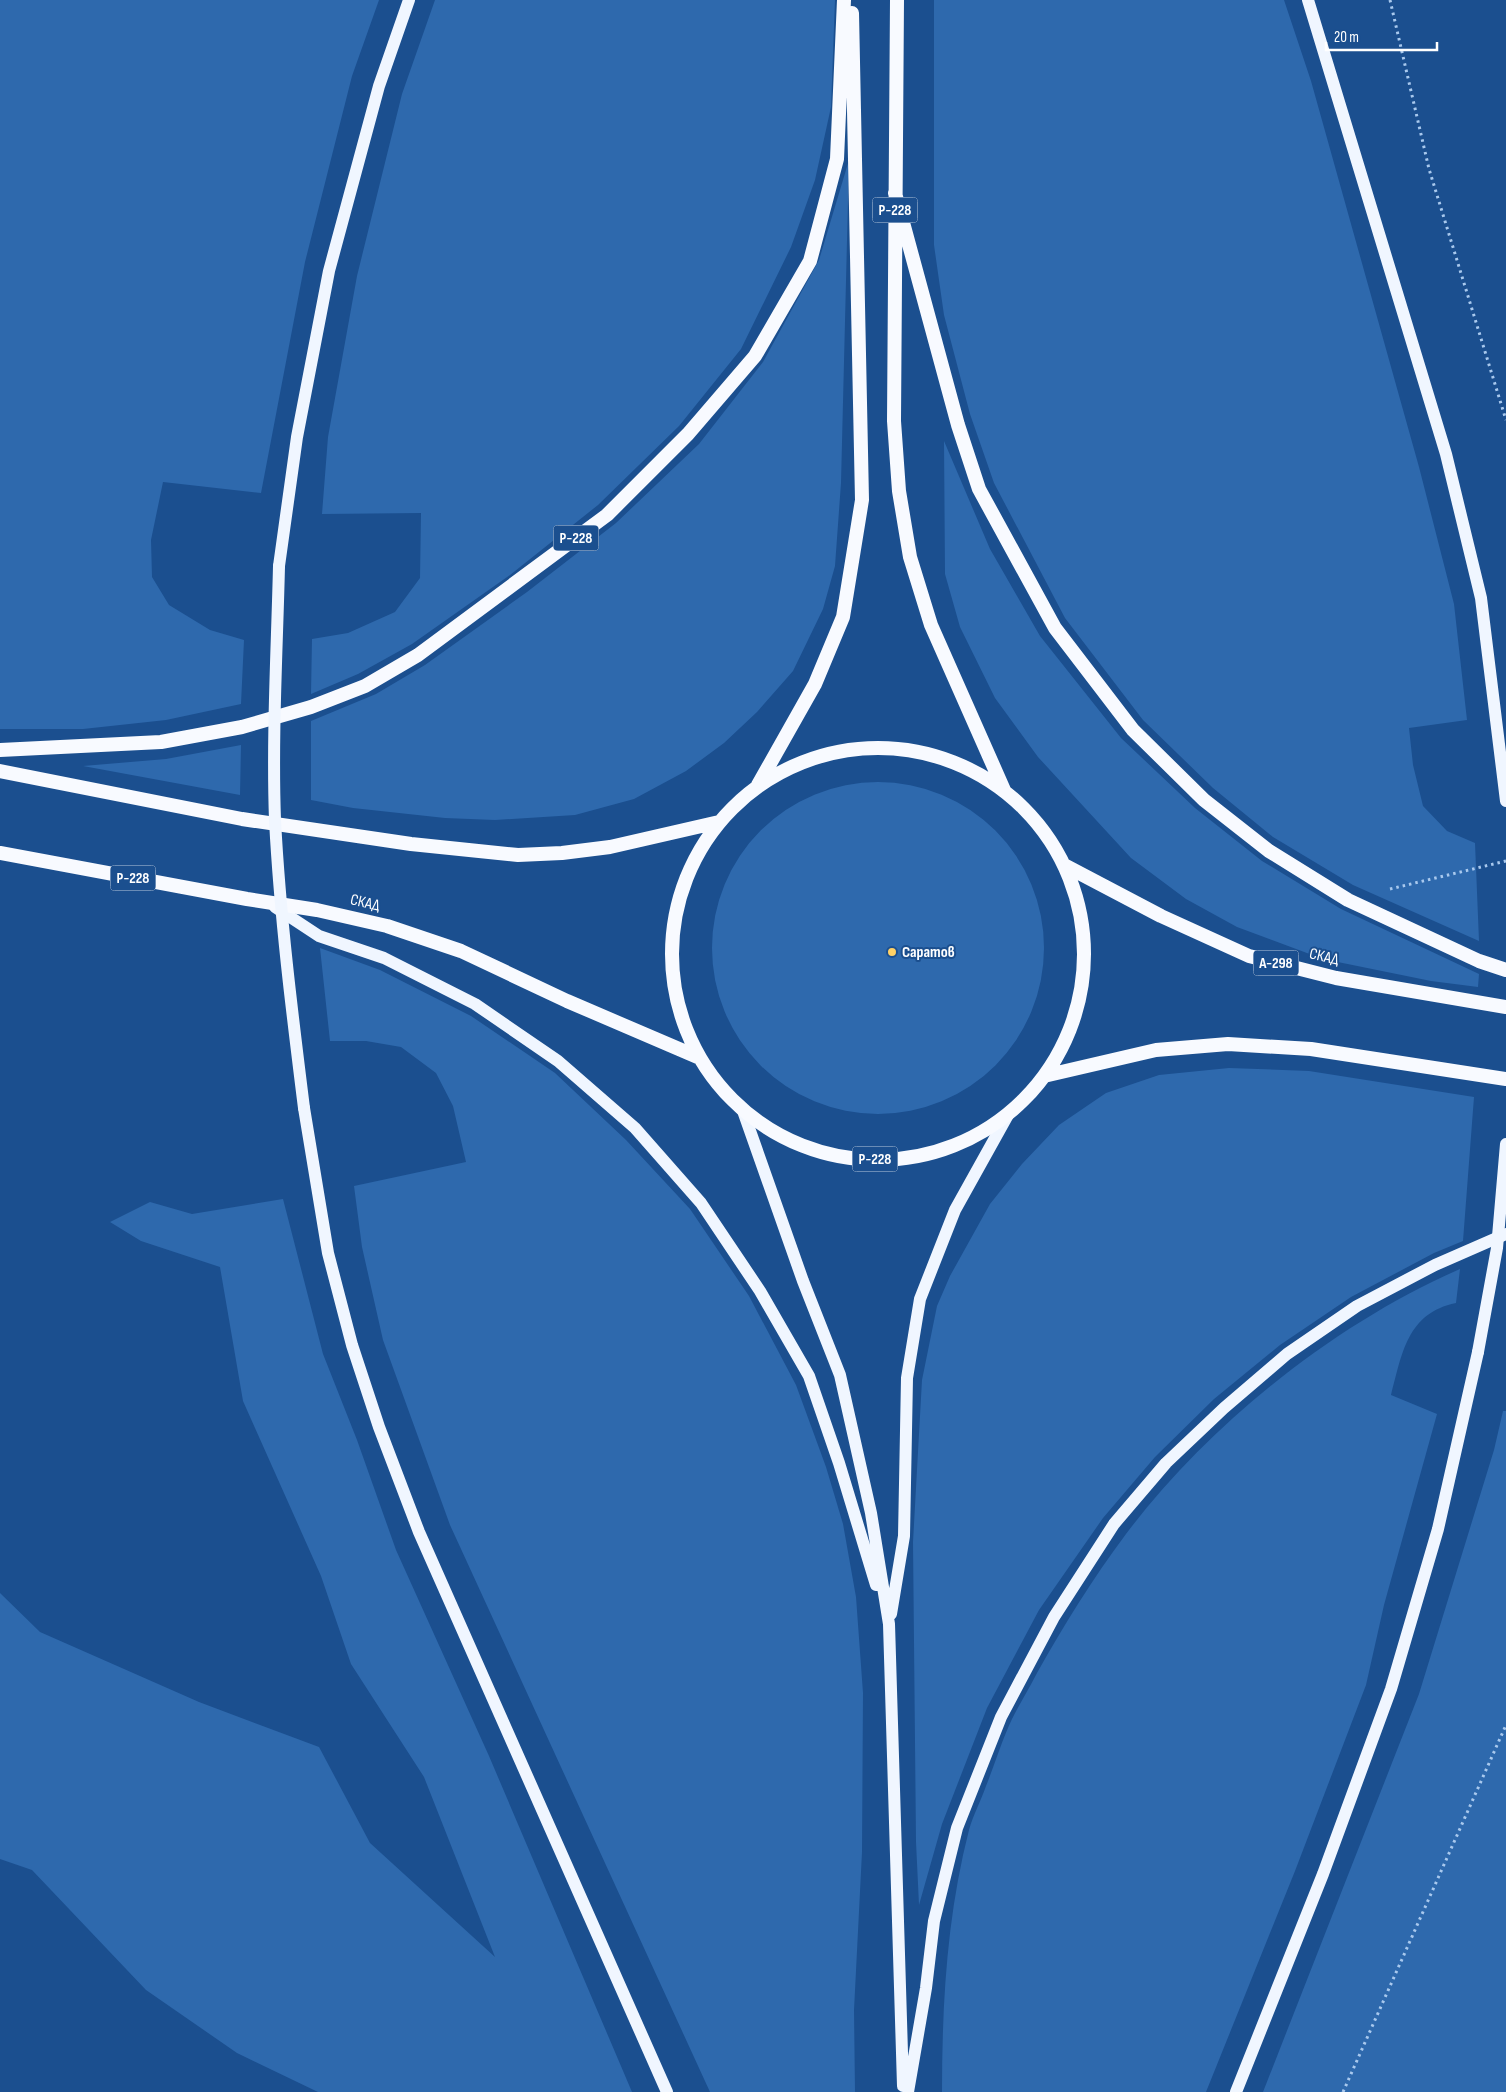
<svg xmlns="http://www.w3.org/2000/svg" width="1506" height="2092" font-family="'Sofia Sans Condensed',sans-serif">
  <rect width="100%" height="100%" fill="#1b4f8f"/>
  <path fill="#2e69ad" d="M0,0H379L352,76L305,262L261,493L163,482L151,540L152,577L169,605L210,630L244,640L241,704L166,720L83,729H0Z
    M435,0H835L831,107L815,180L791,247L741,349L679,426L598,505L510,575L412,644L358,674L311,694L312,639L348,633L395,612L420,578L421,513L322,514L328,437L357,276L402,94Z
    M934,0H1284L1311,81L1419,467L1454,604L1467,720L1409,728L1413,765L1423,806L1447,831L1475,843L1479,941L1353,885L1273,837L1213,788L1143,720L1065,618L994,483L970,414L944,315L934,245Z
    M849,160L841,483L835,566L823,609L793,671L757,712L724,743L686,771L634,799L575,815L495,820L445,818L353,808L311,800V721L376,694L425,665L527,592L616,523L699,444L763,362L819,260Z
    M944,441L990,549L1040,636L1121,738L1195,808L1262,861L1341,909L1479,974L1478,987L1431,981L1323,959L1237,927L1186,899L1131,858L1038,757L995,698L960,627L945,574Z
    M241,745L240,795L83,766L166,759Z
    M712 948a166 166 0 1 1 332 0a166 166 0 1 1-332 0Z
    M320,948L380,970L471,1016L555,1073L626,1140L690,1209L749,1296L796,1385L826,1467L843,1524L856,1597L863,1693L862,1852L854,2010L855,2092H710L450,1525L383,1340L362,1247L354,1186L466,1162L453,1106L436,1073L401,1047L366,1041H330Z
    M1229,1068L1309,1071L1474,1097L1463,1241L1434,1253L1351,1297L1280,1345L1214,1399L1155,1457L1103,1518L1039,1610L987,1708L942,1824L919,1905L916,1842L913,1542L922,1380L937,1306L950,1276L990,1204L1022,1164L1059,1125L1106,1093L1159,1075Z
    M283,1199L323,1354L357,1440L396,1550L489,1756L632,2092H318L237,2053L146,1990L32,1870L0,1859V1593L40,1632L199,1702L319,1747L370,1843L495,1957L424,1777L351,1664L321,1576L243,1401L220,1267L141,1241L110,1222L150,1202L192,1214Z
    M1460,1269L1456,1303C1407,1313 1402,1354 1391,1395L1437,1414L1384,1605L1366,1685L1295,1871L1206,2092H942C942,2004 947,1915 969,1830C973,1815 981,1801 986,1786C995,1764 1002,1740 1012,1719C1020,1703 1029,1689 1037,1673C1064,1625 1093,1578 1126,1534C1208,1425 1334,1324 1460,1269Z
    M1503,1411H1506V2092H1263L1419,1694L1494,1450Z"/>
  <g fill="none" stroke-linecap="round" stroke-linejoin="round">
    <path stroke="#a9c9ee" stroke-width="3" stroke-dasharray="2.5 4" stroke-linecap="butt" d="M1390,0L1429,169L1506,420
      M1390,889L1506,861
      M1343,2092L1506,1725"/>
    <path stroke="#f0f6ff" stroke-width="12" d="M1308,0L1446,454L1481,598L1506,801
      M279,566L297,437L329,271L379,86L409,0
      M275,907L319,936L384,958L475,1004L558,1061L635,1128L701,1203L760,1291L809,1376L839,1463L876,1585
      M304,1108L328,1253L352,1345L379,1427L419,1532L667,2092
      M742,1108L803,1281L840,1375L871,1513L889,1624L903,2086
      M891,1614L904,1536L907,1378L920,1299L955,1210L1009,1113
      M908,2092L926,1988L934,1921L957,1828L1001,1717L1054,1617L1114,1524L1166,1463L1224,1408L1287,1354L1357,1306L1435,1265L1506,1234
      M1236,2092L1323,1874L1391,1689L1438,1529L1478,1352"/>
    <path stroke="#f8faff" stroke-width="14" d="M897,0L894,421L899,491L910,557L931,625L1004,790
      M895,193L958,425L979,489L1055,628L1133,730L1204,800L1269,851L1348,900L1479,961L1506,970
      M672 954a206 206 0 1 1 412 0a206 206 0 1 1-412 0Z
      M0,750L161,742L242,727L311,707L365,686L418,655L607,515L688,434L755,356L810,261L837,159L844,0
      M0,771L242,819L411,844L518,855L562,853L610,847L719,822
      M758,785L815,684L843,617L862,500L852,13
      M0,853L247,899L317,910L387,926L461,951L567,1001L700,1058
      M1064,865L1161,916L1249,956L1336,978L1506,1007
      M1044,1076L1156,1050L1228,1044L1311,1049L1506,1079"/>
    <path stroke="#f0f6ff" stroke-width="12" d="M279,566C277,650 272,736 275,820C280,916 292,1012 304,1108
      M1478,1352L1497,1248L1506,1144"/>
  </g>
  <circle fill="#ffd166" stroke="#1b4f8f" stroke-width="2" cx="892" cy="952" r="5"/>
  <g text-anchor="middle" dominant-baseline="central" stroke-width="4" stroke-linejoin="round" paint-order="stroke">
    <g fill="#1b4f8f" stroke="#bbcadd" stroke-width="1">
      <rect x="872.5" y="197.5" width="45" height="25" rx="4"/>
      <rect x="553.5" y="525.5" width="45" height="25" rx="4"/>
      <rect x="110.5" y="865.5" width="45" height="25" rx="4"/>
      <rect x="1253.5" y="950.5" width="45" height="25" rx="4"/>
      <rect x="852.5" y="1146.5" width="45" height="25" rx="4"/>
    </g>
    <g font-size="15" font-weight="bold" fill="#fff">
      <text x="895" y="210">Р-228</text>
      <text x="576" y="538">Р-228</text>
      <text x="133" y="878">Р-228</text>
      <text x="1276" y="963">А-298</text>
      <text x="875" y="1159">Р-228</text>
    </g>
    <g font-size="16" fill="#fff" stroke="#1b4f8f">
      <text transform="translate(365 903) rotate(13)">СКАД</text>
      <text transform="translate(1324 957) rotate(13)">СКАД</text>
    </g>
    <g font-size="16" font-weight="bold" fill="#fff" stroke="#1b4f8f" text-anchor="start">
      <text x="902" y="952">Саратов</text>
    </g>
  </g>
  <path d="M1326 42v8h111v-8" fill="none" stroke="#ffffff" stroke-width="2.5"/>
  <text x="1334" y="42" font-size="15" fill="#ffffff" stroke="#1b4f8f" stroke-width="4" paint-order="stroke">20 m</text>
</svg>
